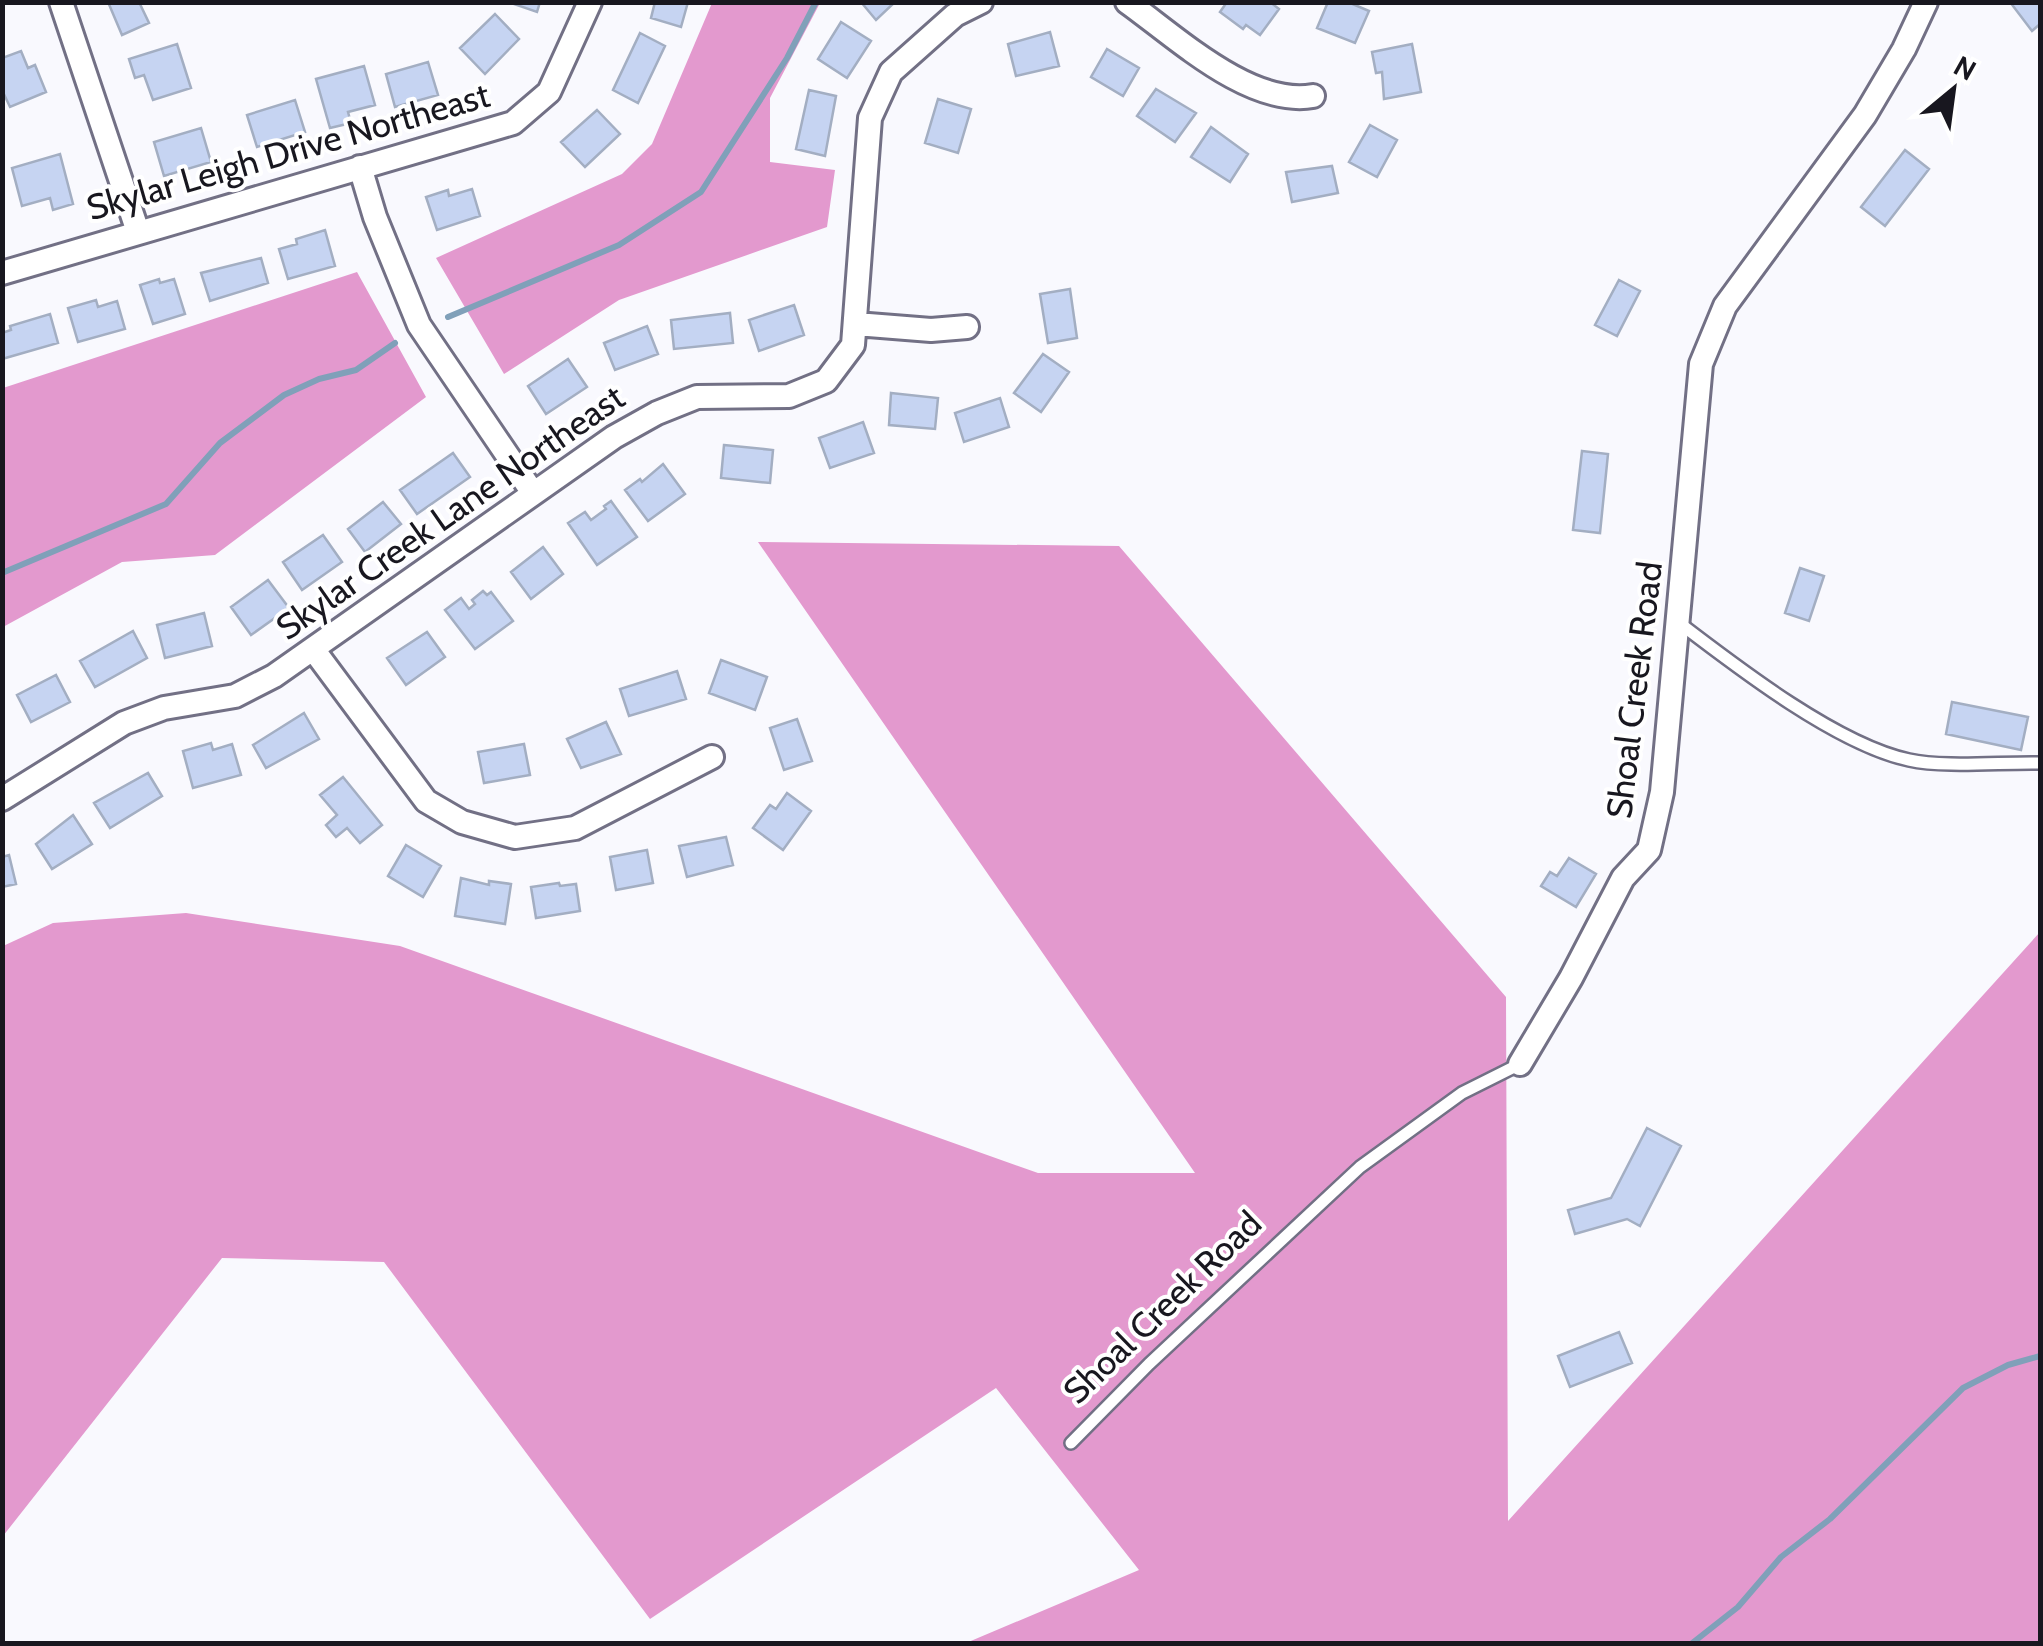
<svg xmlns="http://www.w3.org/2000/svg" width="2043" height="1646" font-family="Cabin,sans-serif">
  <rect width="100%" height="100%" fill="#f9f9fe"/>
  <path fill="#e399ce" d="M712,3H820L770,98V162L835,170L827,227L619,300L504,374L436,258L622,174L652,144Z
    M357,272L426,397L215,555L122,562L3,627V388Z
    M758,542L1119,546L1506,997L1508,1521L2040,932V1643H966L1139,1570L996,1388L650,1619L384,1262L222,1258L3,1536V946L53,923L186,913L400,946L1038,1173H1195Z"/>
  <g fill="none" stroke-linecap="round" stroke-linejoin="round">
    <path stroke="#80a0b9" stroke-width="6" d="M448,317L619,245L701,192L787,58L816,2
      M2,573L166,504L220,443L284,395L319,379L356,370L395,343
      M1691,1644L1738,1607L1781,1557L1830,1519L1963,1388L2008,1365L2040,1356"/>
  </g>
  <path fill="#c6d4f2" stroke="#a3aec2" stroke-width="2.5" d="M108,2H139L149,23L122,35Z
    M508,2H540L537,12Z
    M655,2H688L681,27L651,18Z
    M861,2H895L876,20Z
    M1227,2H1270L1279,9L1260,35L1246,25L1243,29L1220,12Z
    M1328,2H1348L1369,11L1355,43L1317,28Z
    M2010,2H2040V24L2032,31Z
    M495,14L519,39L485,74L460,48Z
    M841,22L871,41L847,78L818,59Z
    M1050,32L1059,66L1016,76L1008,44Z
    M640,33L665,46L638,103L613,90Z
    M177,44L191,88L153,100L144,75L135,78L129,59Z
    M1412,44L1421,92L1384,99L1382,72L1376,73L1372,52Z
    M1107,49L1139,68L1123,96L1091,77Z
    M21,51L28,68L35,65L46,92L10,107L2,90V58Z
    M428,62L438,95L395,107L386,74Z
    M364,66L375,105L348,112L351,123L330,128L316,79Z
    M1156,89L1196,113L1175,142L1137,116Z
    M809,90L836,96L825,156L796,149Z
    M938,99L971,109L958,153L925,143Z
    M295,100L305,132L257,147L247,115Z
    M597,110L620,134L585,167L561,142Z
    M1370,125L1397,140L1377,177L1349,162Z
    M1211,127L1248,154L1230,182L1191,157Z
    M201,128L211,162L164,176L154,142Z
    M1905,150L1929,169L1885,226L1861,207Z
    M60,154L73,204L53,210L50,198L22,206L12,168Z
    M1332,166L1338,193L1292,202L1286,172Z
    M472,189L480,216L437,230L426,197L448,190L449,196Z
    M325,230L335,266L288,279L279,249L297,244L296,239Z
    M261,258L268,283L210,301L201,273Z
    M159,279L160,283L174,279L185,314L153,324L140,285Z
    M1619,280L1640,291L1617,336L1595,325Z
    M1070,289L1077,338L1048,343L1040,294Z
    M96,300L98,307L117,301L125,329L78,342L68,308Z
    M794,305L804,335L759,351L749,320Z
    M730,313L733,343L674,349L671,320Z
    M50,314L58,343L2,359V333L11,330L10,326Z
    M647,326L658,354L615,370L604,343Z
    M1043,354L1069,372L1041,412L1014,393Z
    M568,359L587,387L546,414L528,386Z
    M891,393L938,398L935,429L889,425Z
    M1000,398L1009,427L964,442L955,413Z
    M863,422L874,453L830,468L819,438Z
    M724,445L773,450L770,483L721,478Z
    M1582,451L1608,454L1600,533L1573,530Z
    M453,453L470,477L417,514L400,490Z
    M663,464L685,494L648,521L625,490L640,479L642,482Z
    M611,501L637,537L597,565L568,523L585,512L591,520L606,509L604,506Z
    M383,502L401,524L365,552L348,529Z
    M323,535L342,562L302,590L283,562Z
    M543,547L563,574L531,599L511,572Z
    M1800,568L1824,576L1809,621L1785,613Z
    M268,580L289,608L251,635L231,607Z
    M483,591L487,595L491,592L513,621L475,649L445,610L461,598L469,609L475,604L472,600Z
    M204,613L212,646L165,658L157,625Z
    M133,631L147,658L95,687L80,661Z
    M427,632L445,657L406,685L387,658Z
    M721,660L767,677L755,710L709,693Z
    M677,671L686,699L629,716L620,689Z
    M56,675L70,702L31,722L17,695Z
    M1952,702L2028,717L2021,750L1946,734Z
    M304,713L319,739L266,768L253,745Z
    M797,719L812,761L784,770L770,728Z
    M606,722L621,754L581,768L567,739Z
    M211,743L213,750L232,744L241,775L193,788L183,751Z
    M524,744L530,775L484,783L478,752Z
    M148,773L162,796L110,828L94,803Z
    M343,777L382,825L360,843L347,828L336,837L326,825L337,815L320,795Z
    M787,793L811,811L783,850L753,828L770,805L776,809Z
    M73,815L92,844L52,869L36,844Z
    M726,837L733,865L687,877L679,846Z
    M406,845L441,866L423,897L388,876Z
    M647,850L653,883L616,890L610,857Z
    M9,855L16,884L2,887V857Z
    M1569,858L1596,874L1576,907L1541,886L1550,872L1557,876Z
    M461,878L489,885V881L511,884L505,924L455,916Z
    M559,883L560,886L576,884L580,911L536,918L531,887Z
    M1647,1128L1681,1146L1640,1226L1627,1219L1575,1234L1568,1210L1611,1198Z
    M1619,1332L1632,1363L1570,1387L1558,1356Z"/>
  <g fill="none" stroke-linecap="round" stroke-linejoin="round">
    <g stroke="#727085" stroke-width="16">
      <path id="lane" d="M1678,622C1738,668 1838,745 1909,760C1945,768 2002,762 2040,763
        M1071,1443L1149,1364L1360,1167L1462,1093L1520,1064"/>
    </g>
    <g stroke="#727085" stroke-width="28">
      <path id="street" d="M61,2L138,232
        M1127,2C1176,37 1250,107 1313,96
        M360,167L375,217L419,325L533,493
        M2,273L513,123L549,92L590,2
        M856,324L931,330L967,327
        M313,649L426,801L462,822L515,837L575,828L712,757
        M2,799L124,723L164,708L235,696L274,676L614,437L657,413L697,397L789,396L826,381L853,345L870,118L891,72L955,15L981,2
        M1520,1064L1571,978L1623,878L1649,850L1662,792L1701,364L1725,306L1865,115L1904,49L1926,2"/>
    </g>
    <use href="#lane" stroke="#fff" stroke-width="11"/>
    <use href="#street" stroke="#fff" stroke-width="22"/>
  </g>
  <g text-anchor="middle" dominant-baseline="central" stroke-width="8" stroke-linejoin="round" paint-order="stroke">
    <g font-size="35" fill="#18171f" stroke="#fff">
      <text transform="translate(288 151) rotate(-16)">Skylar Leigh Drive Northeast</text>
      <text transform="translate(450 512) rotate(-35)">Skylar Creek Lane Northeast</text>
      <text transform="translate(1634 690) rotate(-83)">Shoal Creek Road</text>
      <text transform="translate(1162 1307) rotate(-44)">Shoal Creek Road</text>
    </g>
  </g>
  <rect width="2043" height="1646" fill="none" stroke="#18171f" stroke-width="10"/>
  <g transform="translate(1953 90) rotate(29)" stroke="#ffffff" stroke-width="8" paint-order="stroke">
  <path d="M0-8L18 38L0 25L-18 38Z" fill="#18171f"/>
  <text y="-15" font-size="28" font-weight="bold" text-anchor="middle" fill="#18171f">N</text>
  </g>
</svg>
